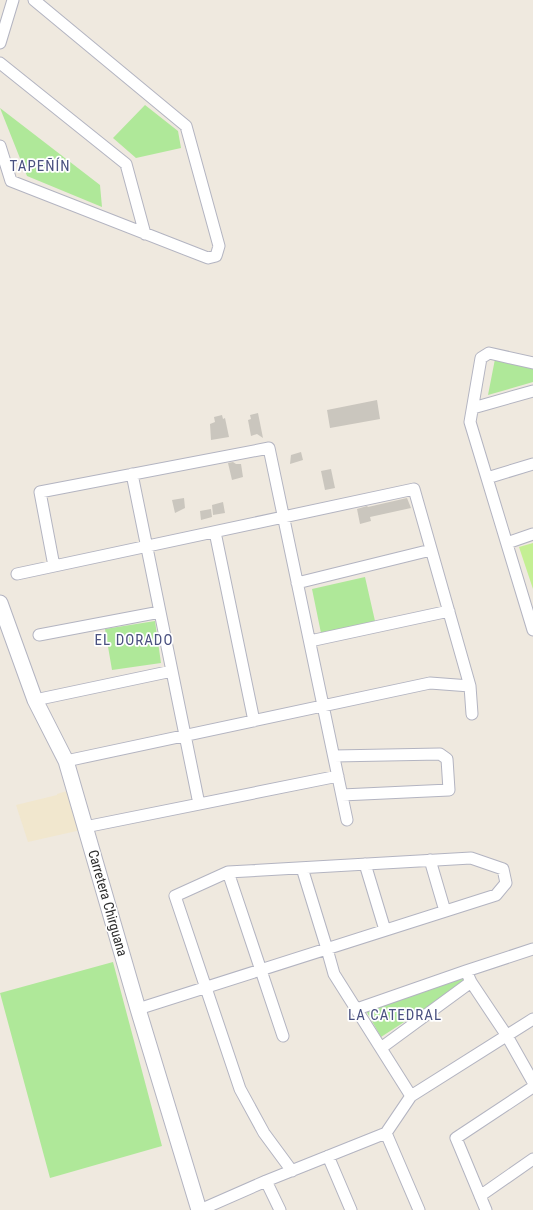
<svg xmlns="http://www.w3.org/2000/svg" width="533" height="1210" font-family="'Roboto Condensed',sans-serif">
  <rect width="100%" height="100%" fill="#efe9df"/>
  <path fill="#f1e7ce" d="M70,790L81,830L28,842L16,805L57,795V794Z"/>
  <path fill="#afe899" d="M145,105L178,131L181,148L136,158L113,138Z
    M0,108L100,185L102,207L27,176Z
    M495,359L533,367V382L488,395Z
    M365,577L375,621L321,633L312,589Z
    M155,621L161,663L112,670L105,629Z
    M113,962L162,1146L50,1178L0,993Z
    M462,975L466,982L381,1037L365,1009Z"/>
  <path fill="#c4ef94" d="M533,543V589L519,547Z"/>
  <path fill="#cac6be" d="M377,400L380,419L330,428L327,410Z
    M258,413L263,438L257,434L251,436L248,420L251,419L250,415Z
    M222,415L223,419L225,418L229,437L211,440L210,424L215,422L214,417Z
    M301,452L303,460L290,464L291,455Z
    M233,462L236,464H241L243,477L232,480L228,463Z
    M331,469L335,488L325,490L321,471Z
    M184,498L185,508L175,513L172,500Z
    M407,498L411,508L370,517L371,521L360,524L357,509L367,506L368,507Z
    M223,502L225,513L213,515L212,505Z
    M211,509L212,517L201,520L200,511Z"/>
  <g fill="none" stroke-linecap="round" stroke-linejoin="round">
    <g stroke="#b3b4c1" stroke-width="13">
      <path id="street" d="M0,43L13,0
        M0,63L126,164L145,234
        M0,146L11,181L208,258L216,256L219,246L186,126L34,0
        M533,363L489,353L481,358L470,422L533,630
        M473,408L533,391
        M132,474L199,804
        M487,478L533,464
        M215,532L254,721
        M507,543L533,534
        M54,566L40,492L269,448L347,820
        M17,574L414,489L470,686L472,714
        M297,583L431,550
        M39,635L160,612
        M310,641L449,611
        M35,700L172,671
        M334,756L440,754L447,759L449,790L342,795
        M66,761L430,683L470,686
        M85,827L338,776
        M430,860L445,911
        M365,864L385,930
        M302,868L327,949L334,974L411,1096
        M228,872L283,1036
        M466,971L471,982L507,1036L533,1082
        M138,1009C257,971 376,933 496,895L506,883L503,869L471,858L228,872L175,896L240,1089L264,1133L292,1171
        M357,1009L466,971L533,949
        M381,1048L471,982
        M386,1133L419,1210
        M328,1156L351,1210
        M266,1181L280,1210
        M480,1196L533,1159
        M200,1210L266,1181L386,1133L411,1096L533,1019
        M486,1210L456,1138L533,1087"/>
    </g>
    <g stroke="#b3b4c1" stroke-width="17">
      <path id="secondary" d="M0,603L35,700L66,761L138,1009L199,1210"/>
    </g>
    <use href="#street" stroke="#fff" stroke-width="11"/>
    <use href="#secondary" stroke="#fff" stroke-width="15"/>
  </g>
  <g text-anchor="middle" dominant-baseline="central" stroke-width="3.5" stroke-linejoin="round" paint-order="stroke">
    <g font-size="14" fill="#2d2d2d" stroke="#fff">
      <text transform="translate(108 903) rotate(74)">Carretera Chirguana</text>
    </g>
    <g font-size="15" letter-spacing="1" fill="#4a5180" stroke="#fff">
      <text x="40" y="166">TAPEÑÍN</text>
      <text x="134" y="640">EL DORADO</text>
      <text x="395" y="1015">LA CATEDRAL</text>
    </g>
  </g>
</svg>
